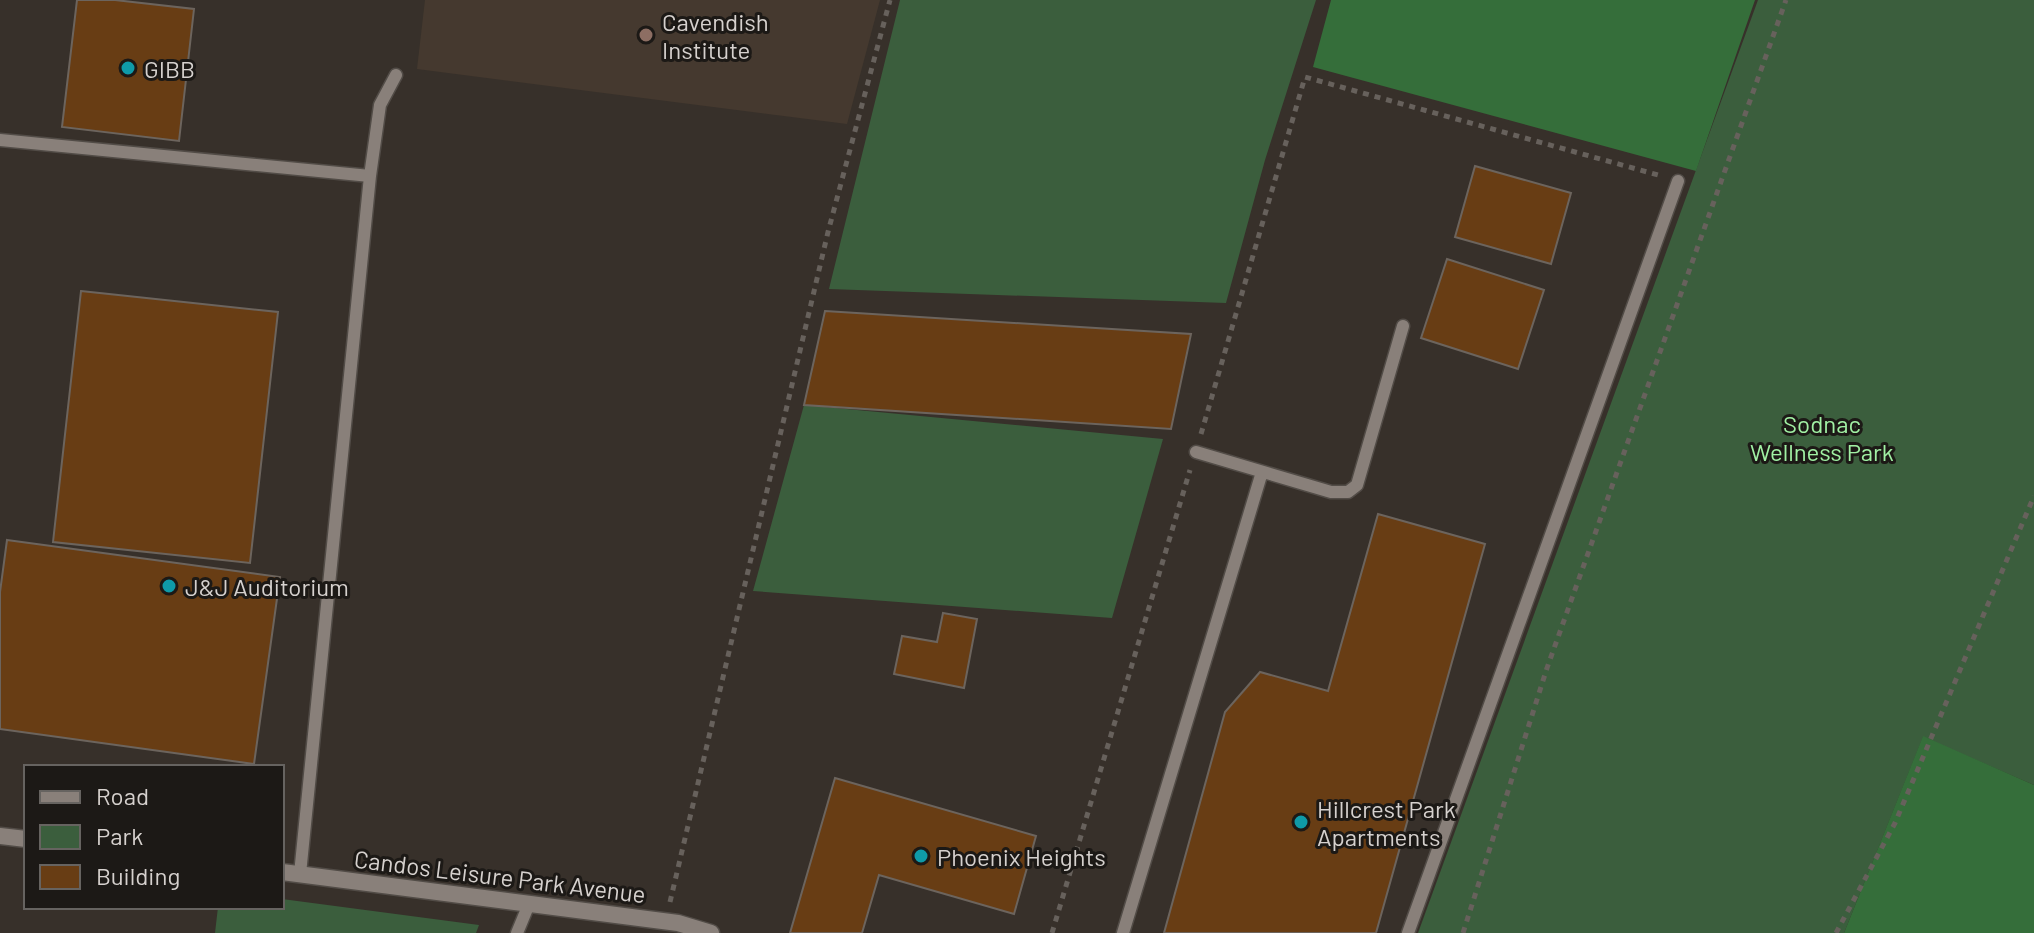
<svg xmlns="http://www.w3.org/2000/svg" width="2034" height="933" font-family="Barlow,sans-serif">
  <rect width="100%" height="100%" fill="#37302a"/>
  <path fill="#45392f" d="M425,0H880L847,124L417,69Z"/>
  <path fill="#3b5e3d" d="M900,0H1316L1265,160L1226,303L829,289Z
    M1758,0H2034V785L1923,737L1844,933H1418Z
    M804,405L1163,439L1112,618L753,591Z
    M282,899L479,925L476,933H215L218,907H282Z"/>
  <path fill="#356e3a" d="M1331,0H1755L1696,171L1313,67Z
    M1923,736L2034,785V933H1844Z"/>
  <path fill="#683d14" stroke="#6c645d" stroke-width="2" d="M77,0H115L194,9L179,141L62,127Z
    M1475,166L1571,193L1551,264L1455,237Z
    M1447,259L1544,290L1518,369L1421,338Z
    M81,291L278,312L250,563L53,542Z
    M825,311L1191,334L1171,429L804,405Z
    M1378,514L1485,544L1376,933H1164L1225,712L1260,672L1328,691Z
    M7,540L280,577L254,764L0,729V592Z
    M943,613L977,619L964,688L894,674L902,636L937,642Z
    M835,778L1036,836L1014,914L879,875L862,933H790Z"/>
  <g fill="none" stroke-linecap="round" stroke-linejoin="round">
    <g stroke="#524c47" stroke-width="15">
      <path id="lane" d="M0,140L370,176
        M1196,452L1331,492H1348L1357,485L1403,326
        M300,874L370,176L380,105L396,75
        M517,933L529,904
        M1123,933L1262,472
        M1408,933L1678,181"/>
    </g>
    <g stroke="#524c47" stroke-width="19">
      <path id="street" d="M0,836L26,839
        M282,872L678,923L711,933"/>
    </g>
    <path stroke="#67615c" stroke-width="5" stroke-dasharray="6 6" stroke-linecap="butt" d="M1201,434L1305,77L1658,175
      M670,902L828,232L890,0
      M1052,933L1190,470
      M1463,933L1547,668L1786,0
      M1836,933L1895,823L2034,496"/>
    <use href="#lane" stroke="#89807a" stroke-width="12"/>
    <use href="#street" stroke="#89807a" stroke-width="16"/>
  </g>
  <circle fill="#8d6e63" stroke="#1c1916" stroke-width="3" cx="646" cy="35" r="8"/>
  <g fill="#0f9aa8" stroke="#1c1916" stroke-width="3">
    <circle cx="128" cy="68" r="8"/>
    <circle cx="169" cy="586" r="8"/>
    <circle cx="1301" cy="822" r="8"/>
    <circle cx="921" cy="856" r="8"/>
  </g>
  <g text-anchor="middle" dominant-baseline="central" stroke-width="6" stroke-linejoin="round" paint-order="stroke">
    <g font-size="24" fill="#d6d1ce" stroke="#1c1916" text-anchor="start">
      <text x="662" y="21">Cavendish<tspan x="662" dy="28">Institute</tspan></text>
      <text x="144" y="68">GIBB</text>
      <text x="185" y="586">J&amp;J Auditorium</text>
      <text x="1317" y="808">Hillcrest Park<tspan x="1317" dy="28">Apartments</tspan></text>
      <text x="937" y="856">Phoenix Heights</text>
    </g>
    <g font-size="24" fill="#a1f1a4" stroke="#1c1916">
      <text x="1822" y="423">Sodnac<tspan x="1822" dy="28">Wellness Park</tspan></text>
    </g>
    <g font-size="24" fill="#d6d1ce" stroke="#1c1916">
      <text transform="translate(500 876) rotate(7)">Candos Leisure Park Avenue</text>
    </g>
  </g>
  <rect x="24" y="765" width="260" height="144" fill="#1c1916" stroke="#666360" stroke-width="2"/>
  <rect x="40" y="791" width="40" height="12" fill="#89807a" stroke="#666360" stroke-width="2"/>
  <text x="96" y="805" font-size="24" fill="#d6d1ce">Road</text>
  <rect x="40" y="825" width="40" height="24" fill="#3b5e3d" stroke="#666360" stroke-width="2"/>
  <text x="96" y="845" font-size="24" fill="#d6d1ce">Park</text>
  <rect x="40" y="865" width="40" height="24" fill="#683d14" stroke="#666360" stroke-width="2"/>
  <text x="96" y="885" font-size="24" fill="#d6d1ce">Building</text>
</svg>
